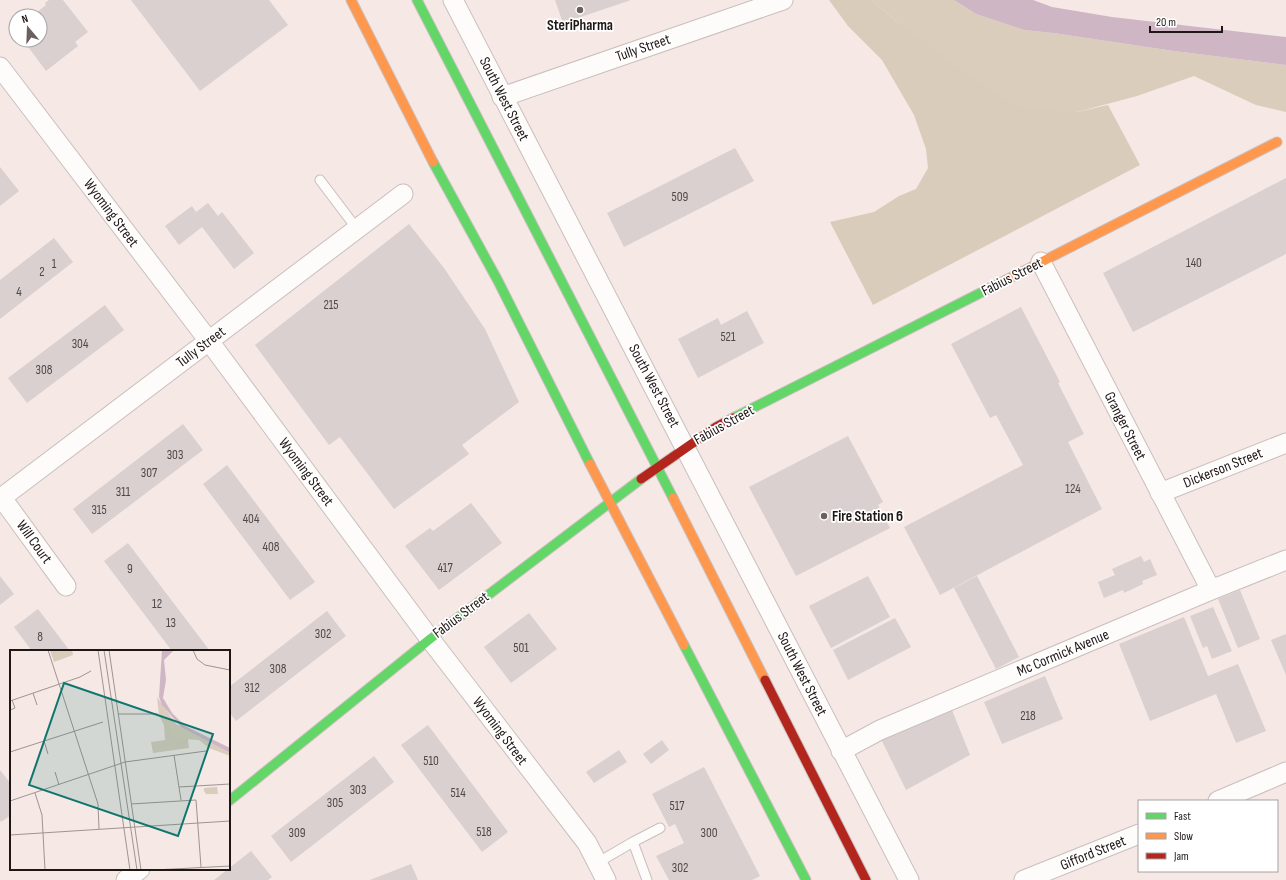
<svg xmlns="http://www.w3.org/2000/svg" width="1286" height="880" font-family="'Sofia Sans Condensed',sans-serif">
  <rect width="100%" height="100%" fill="#f5e8e5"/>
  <path fill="#daccbb" d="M829,0H871L899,23L1077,112L1108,105L1140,165L873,305L830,222L874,212L899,196L916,189L928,168L926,149L914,115L882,60L848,26Z"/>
  <path fill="#dbcdbb" d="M871,0H954L976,14L1024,30L1053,33L1174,51L1286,65V112L1256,105L1194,76L1137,96L1077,112L1042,109L1015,105L964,72L899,23Z"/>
  <path fill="#ceb6c5" d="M954,0H1033L1052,7L1112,17L1286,37V65L1174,51L1053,33L1024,30L976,14Z"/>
  <path fill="#dad0cf" d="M49,0H63L88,32L75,42L78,46L46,71L23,40H40V16H32L46,5L45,3Z
    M131,0H269L288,25L200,91Z
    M555,0H631L563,23Z
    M735,148L754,181L624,247L607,213Z
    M0,167L19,191L0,206Z
    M1286,178V254L1133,332L1103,273Z
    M208,203L218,216L222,212L254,253L234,269L202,227L179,245L165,226L192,206L196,212Z
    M409,224L444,268L485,329L519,402L462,445L469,454L394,509L340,437L329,445L255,345Z
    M54,238L73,262L0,319V280Z
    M105,305L124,330L27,403L8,378Z
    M1021,307L1060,382L1058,383L1084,434L1068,442L1102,509L940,595L904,527L1023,465L996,415L990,418L951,344Z
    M747,311L764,343L698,378L678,339L718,318L721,325Z
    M183,424L203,450L92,534L73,509Z
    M848,436L883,502L878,505L890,528L796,576L749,487Z
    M227,465L315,582L290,600L203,484Z
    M471,503L502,543L439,590L405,546L430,528L433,531Z
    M128,543L210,651H172L104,561Z
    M1141,556L1144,562L1150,559L1157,575L1142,581L1143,584L1124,593L1123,590L1104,598L1098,582L1115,575L1112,569Z
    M0,576L14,594L0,605Z
    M868,576L890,617L831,648L809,606Z
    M977,576L1019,657L996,669L954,588Z
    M1240,590L1260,639L1238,648L1218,599Z
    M1213,607L1232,651L1212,659L1207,646L1203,648L1190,616Z
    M38,609L70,651H32L14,627Z
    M327,611L346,636L236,721L229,712V687Z
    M529,613L557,649L511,683L484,647Z
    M1184,617L1208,676L1238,664L1266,731L1236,743L1216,694L1150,721L1119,644Z
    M895,618L911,647L848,680L833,650Z
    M1286,634V675L1271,640Z
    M1045,676L1063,719L1002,744L984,702Z
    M952,710L970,755L906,790L881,739Z
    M428,725L508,832L482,852L401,745Z
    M662,740L669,750L651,764L643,754Z
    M619,750L627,762L594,783L586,772Z
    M374,756L394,782L291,862L271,836Z
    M704,767L760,876L752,880H669L656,856L684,843L675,824L669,827L652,794Z
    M0,770L11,784V815L1,822L0,820Z
    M251,851L272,877L268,880H214Z
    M411,864L418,880H370Z"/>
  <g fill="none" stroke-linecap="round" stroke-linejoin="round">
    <g stroke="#c9bfbd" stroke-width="11">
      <path id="lane" d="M320,180L357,229
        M633,842L660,828
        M597,863L633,842L647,880"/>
    </g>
    <g stroke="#c9bfbd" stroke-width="21">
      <path id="street" d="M453,0L909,880
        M0,67L209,341L430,639L587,843L606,880
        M502,97L783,0
        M1041,262L1211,590
        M1160,493L1286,443
        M2,498L66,586
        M0,499L403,194
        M841,751L880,730L1211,590L1286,560
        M1218,801L1286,772
        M126,880L140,869
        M1024,880L1139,834"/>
    </g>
    <g stroke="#c9bfbd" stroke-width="11">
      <path id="fast" d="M417,0L673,498
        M433,162L498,281L590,464
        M733,418L1006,280
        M684,645L806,880
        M229,801L430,639L641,479"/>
    </g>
    <g stroke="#c9bfbd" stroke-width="11">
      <path id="slow" d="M351,0L433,162
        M1006,280L1277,142
        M590,464L684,645
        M673,498L765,680"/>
    </g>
    <g stroke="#c9bfbd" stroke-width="11">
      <path id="jam" d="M641,479L716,427L733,418
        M765,680L866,880"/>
    </g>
    <use href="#lane" stroke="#fefcfb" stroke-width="9"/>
    <use href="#street" stroke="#fefcfb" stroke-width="19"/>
    <use href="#fast" stroke="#63d668" stroke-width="9"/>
    <use href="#slow" stroke="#ff974d" stroke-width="9"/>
    <use href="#jam" stroke="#b3261e" stroke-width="9"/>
  </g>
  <g fill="#6a605e" stroke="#fff" stroke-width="1.5">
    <circle cx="580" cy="10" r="4"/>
    <circle cx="824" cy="516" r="4"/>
  </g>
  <g text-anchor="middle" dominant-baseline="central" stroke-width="3.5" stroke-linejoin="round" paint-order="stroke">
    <g font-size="13" fill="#504746">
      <text x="680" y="197">509</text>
      <text x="1194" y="263">140</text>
      <text x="54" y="264">1</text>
      <text x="42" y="272">2</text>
      <text x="19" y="292">4</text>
      <text x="331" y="305">215</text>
      <text x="728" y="337">521</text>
      <text x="80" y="344">304</text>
      <text x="44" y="370">308</text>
      <text x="175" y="455">303</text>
      <text x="149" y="473">307</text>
      <text x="1073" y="489">124</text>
      <text x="123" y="492">311</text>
      <text x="99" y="510">315</text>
      <text x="251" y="519">404</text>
      <text x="271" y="547">408</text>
      <text x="445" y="568">417</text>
      <text x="130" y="569">9</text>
      <text x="157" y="604">12</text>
      <text x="171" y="623">13</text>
      <text x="323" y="634">302</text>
      <text x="40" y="637">8</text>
      <text x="521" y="648">501</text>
      <text x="278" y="669">308</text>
      <text x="252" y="688">312</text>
      <text x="1028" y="716">218</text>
      <text x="431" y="761">510</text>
      <text x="358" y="790">303</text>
      <text x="458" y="793">514</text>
      <text x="335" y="803">305</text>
      <text x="677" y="806">517</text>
      <text x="484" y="832">518</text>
      <text x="297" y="833">309</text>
      <text x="709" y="833">300</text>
      <text x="680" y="868">302</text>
    </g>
    <g font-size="15" font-weight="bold" fill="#1f1715" stroke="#fff">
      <text x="580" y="25">SteriPharma</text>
      <text x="832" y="516" text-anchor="start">Fire Station 6</text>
    </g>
    <g font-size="15" fill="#1f1715" stroke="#fff">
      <text transform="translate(643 48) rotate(-19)">Tully Street</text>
      <text transform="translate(504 99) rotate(63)">South West Street</text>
      <text transform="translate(111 213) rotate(53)">Wyoming Street</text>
      <text transform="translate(1012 277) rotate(-27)">Fabius Street</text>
      <text transform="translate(201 347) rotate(-37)">Tully Street</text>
      <text transform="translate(654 386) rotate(62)">South West Street</text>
      <text transform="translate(724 425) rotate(-29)">Fabius Street</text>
      <text transform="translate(1125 426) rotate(63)">Granger Street</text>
      <text transform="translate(1223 468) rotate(-22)">Dickerson Street</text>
      <text transform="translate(306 472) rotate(53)">Wyoming Street</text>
      <text transform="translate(34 542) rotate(54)">Will Court</text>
      <text transform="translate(461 615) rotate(-37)">Fabius Street</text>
      <text transform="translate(1063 653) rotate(-23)">Mc Cormick Avenue</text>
      <text transform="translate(802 674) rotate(63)">South West Street</text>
      <text transform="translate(500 731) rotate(53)">Wyoming Street</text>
      <text transform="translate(1093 853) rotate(-22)">Gifford Street</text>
    </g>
  </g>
  <g transform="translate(10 650)">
    <rect width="220" height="220" fill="#f5e8e5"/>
    <path d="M40,0H62L63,5L44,12ZM153,64L167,86L178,89L179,98L143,103L141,92L155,90L154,75L149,65ZM207,137L208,144H196L194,141V138Z" fill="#daccbb"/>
    <path d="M147,47L166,74L220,103V106L199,98L189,90L174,89L167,86L153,65H149Z" fill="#dbcdbb"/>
    <path d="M152,0H164L154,10L156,30L153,48L162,63L175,76L220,98V103L171,77L152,55L149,47Z" fill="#ceb6c5"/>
    <path fill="none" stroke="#9f9492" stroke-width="1" d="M38,0L88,154L89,179M88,0L120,220M94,0L127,220M99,0L131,220M183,0L187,9L195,15L220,20M23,43L27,55M0,51L70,27L81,21M0,60L5,58L2,50M108,64H148M34,91L38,104M0,102L93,72M164,105L171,150M45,122L49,135M169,137L220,134M25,143L32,165L35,220M0,151L115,112L196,101M121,154L186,150L191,217M0,185L220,171M144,220L220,216"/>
    <path fill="#0f766e" fill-opacity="0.15" stroke="#0f766e" stroke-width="2" d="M54,33L203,84L168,186L19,135Z"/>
    <rect width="220" height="220" fill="none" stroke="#1f1715" stroke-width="2"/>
  </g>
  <rect x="1138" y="800" width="140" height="72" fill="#ffffff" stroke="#a5a2a1"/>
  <rect x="1146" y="813" width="20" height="6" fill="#63d668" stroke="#a5a2a1"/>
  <text x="1174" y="820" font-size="12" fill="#1f1715">Fast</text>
  <rect x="1146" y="833" width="20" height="6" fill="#ff974d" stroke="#a5a2a1"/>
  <text x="1174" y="840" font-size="12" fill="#1f1715">Slow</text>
  <rect x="1146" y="853" width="20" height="6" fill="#b3261e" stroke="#a5a2a1"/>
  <text x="1174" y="860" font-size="12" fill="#1f1715">Jam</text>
  <g transform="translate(28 28) rotate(341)"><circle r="19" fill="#ffffff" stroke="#a5a2a1"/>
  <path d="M0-3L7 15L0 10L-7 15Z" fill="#6a605e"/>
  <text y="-6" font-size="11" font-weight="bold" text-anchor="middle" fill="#1f1715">N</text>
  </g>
  <path d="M1150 26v6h72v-6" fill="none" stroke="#1f1715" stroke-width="2"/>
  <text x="1156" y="26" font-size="12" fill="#1f1715" stroke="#ffffff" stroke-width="3" paint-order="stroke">20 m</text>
</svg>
